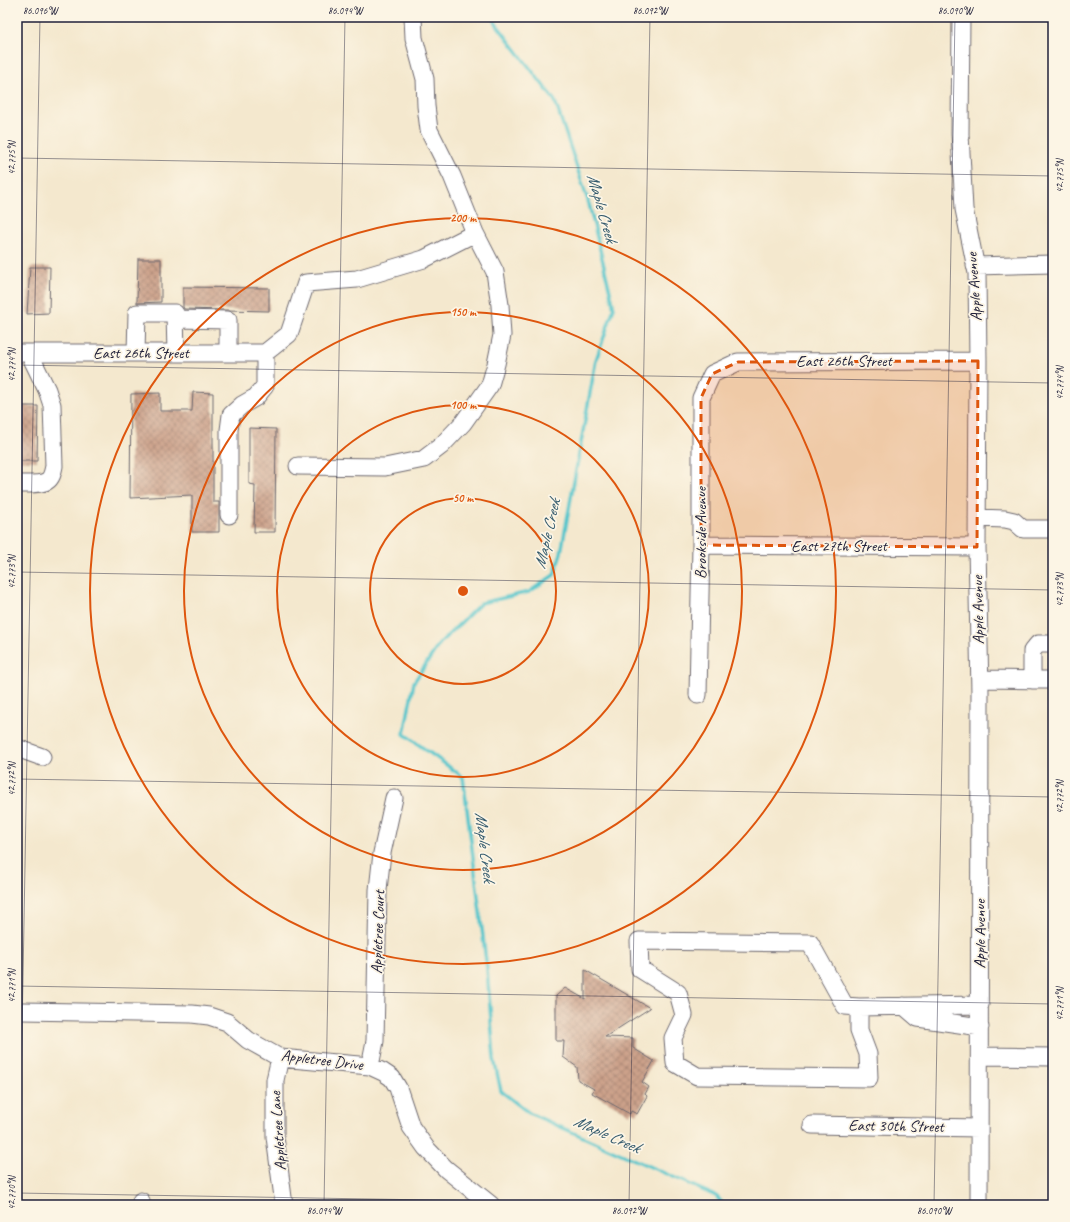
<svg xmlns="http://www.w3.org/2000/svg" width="1070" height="1222" font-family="Caveat,sans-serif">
  <defs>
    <pattern id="building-cross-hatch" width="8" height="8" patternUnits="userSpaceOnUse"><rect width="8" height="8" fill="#cca18a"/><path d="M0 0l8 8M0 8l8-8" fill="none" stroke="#a58372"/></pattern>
  </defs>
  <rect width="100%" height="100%" fill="#fcf5e5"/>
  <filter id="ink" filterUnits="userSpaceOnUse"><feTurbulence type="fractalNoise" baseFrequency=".025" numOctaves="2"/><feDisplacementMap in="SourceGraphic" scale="8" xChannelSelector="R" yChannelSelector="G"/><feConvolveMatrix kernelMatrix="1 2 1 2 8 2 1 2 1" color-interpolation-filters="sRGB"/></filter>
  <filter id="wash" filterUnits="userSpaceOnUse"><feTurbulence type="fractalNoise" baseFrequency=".012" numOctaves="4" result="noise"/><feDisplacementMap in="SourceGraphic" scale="16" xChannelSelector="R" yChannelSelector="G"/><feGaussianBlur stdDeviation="0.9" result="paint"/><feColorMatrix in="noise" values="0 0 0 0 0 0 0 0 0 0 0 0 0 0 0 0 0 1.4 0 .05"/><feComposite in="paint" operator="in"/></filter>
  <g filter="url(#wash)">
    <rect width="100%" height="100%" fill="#f4e8ce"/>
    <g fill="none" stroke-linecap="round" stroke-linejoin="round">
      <path stroke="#58c6cc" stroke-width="3.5" d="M491,17L555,101L589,204L614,308L596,360L561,553L554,575L529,592L481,603L440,643L414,682L404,734L463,777L487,969L494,1059L501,1091L529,1113L716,1196L724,1205"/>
    </g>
    <g id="blocks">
      <path fill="url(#building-cross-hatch)" d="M138,259H161V302L137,303Z
        M30,267H50L49,313L27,314Z
        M183,287L269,288V311L184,309L183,307Z
        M193,392L213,393V502H219V532H192V495L130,498L131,394L160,393V411H192Z
        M17,406H38L37,461H17Z
        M249,428L276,429L275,532H254L255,485L249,484Z
        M585,970L650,1008L605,1037L633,1038V1048L654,1061L642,1082L649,1087L645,1094L647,1096L637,1114L631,1111L630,1114L592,1093L594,1089L578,1080L577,1067L563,1057L564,1041H556V996L565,988L585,999Z"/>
    </g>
  </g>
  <g filter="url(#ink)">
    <use href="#blocks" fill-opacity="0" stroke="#6c676e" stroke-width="1"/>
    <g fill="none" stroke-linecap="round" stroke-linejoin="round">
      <g stroke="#6c676e" stroke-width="19">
        <path id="minor" d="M961,17L960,134L964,209L977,273L978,361L977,547L980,692L979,1205
          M975,266L1053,264
          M176,319L228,320V353
          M17,353H265
          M136,353L137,313H175L176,353
          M265,353L289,334L306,283L357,279L424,259L475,233
          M298,466L385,467L424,459L441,446L463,423L490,385L496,364L502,335L500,305L495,272L475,233L452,176L429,130L426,106L425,79L414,38L413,17
          M17,484C24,484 41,485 47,481C52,478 53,471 54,466L52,405L47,390L29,353
          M229,515V430L231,415L242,405L256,397L265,386V353
          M977,518L1005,519L1014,521L1023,529H1053
          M701,545L977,547
          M980,679L1053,680
          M1032,680V651L1038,644H1053
          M698,695L701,545V398L712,374L738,362L978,361
          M17,748L42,757
          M904,1006L918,1018L980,1027
          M859,1007V1030L868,1054L869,1078L697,1076L675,1063L673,1038L684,1015L678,993L640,969L639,941L810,943L845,1006L859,1007L980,1005
          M23,1011L192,1014L209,1016L227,1022L248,1040L280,1058L370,1066L383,1072L392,1078L398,1088L411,1127L426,1148L446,1169L491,1205
          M980,1056L1053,1057
          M280,1058L275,1080V1137L284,1205
          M370,1066L375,1041L378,890L382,853L394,798
          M812,1125L979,1128
          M141,1205V1201"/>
      </g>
      <use href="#minor" stroke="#fff" stroke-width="17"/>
    </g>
  </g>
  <path fill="#de560e" fill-opacity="0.2" stroke="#de560e" stroke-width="3" stroke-dasharray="8 5" stroke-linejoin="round" d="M978,361L977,547L701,545V398L712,374L738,362Z"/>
  <path fill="none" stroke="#22223b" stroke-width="1" stroke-opacity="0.45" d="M17,158L1053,176M17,365L1053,383M17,572L1053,590M17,779L1053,797M17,986L1053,1004M17,1193L725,1205M19,1205L40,17M324,1205L345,17M629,1205L650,17M934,1205L955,17"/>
  <g fill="none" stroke="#de560e" stroke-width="2">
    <circle cx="463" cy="591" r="93"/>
    <circle cx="463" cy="591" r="186"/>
    <circle cx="463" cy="591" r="279"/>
    <circle cx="463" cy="591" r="373"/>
  </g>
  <g text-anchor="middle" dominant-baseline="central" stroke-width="3.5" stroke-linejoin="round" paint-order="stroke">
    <g font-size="16" fill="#22223b" stroke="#fcf5e5">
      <text transform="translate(974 287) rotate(-94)">Apple Avenue</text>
      <text x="141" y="353">East 26th Street</text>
      <text x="844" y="361">East 26th Street</text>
      <text transform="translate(701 533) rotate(-90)">Brookside Avenue</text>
      <text x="839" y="546">East 27th Street</text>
      <text transform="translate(978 610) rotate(-91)">Apple Avenue</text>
      <text transform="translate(378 932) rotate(-88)">Appletree Court</text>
      <text transform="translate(980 934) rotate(-90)">Apple Avenue</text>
      <text transform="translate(322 1060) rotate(7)">Appletree Drive</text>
      <text transform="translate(896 1126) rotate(1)">East 30th Street</text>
      <text transform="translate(278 1131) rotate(-94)">Appletree Lane</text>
    </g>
    <g font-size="17" font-style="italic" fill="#355b6e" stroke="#fcf5e5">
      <text transform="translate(602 208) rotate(74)">Maple Creek</text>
      <text transform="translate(547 534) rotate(-77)">Maple Creek</text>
      <text transform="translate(485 847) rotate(83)">Maple Creek</text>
      <text transform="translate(607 1134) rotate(24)">Maple Creek</text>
    </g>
  </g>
  <circle cx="463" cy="591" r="6" fill="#de560e" stroke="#fcf5e5" stroke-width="2"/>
  <g font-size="12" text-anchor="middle" font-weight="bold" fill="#de560e" stroke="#fcf5e5" stroke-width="3.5" stroke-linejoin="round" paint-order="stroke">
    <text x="463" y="222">200 m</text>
    <text x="463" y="316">150 m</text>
    <text x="463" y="409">100 m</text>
    <text x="463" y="502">50 m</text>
  </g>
  <rect width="1070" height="1222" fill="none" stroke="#fcf5e5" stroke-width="44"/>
  <rect x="22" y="22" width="1026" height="1178" fill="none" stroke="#22223b" stroke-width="1.5"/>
  <g font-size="10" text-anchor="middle" fill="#22223b">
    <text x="40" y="14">86.096°W</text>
    <text x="345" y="14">86.094°W</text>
    <text x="650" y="14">86.092°W</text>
    <text x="955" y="14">86.090°W</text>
    <text transform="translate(11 158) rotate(-90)" y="4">42.775°N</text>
    <text transform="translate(1059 176) rotate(-90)" y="4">42.775°N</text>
    <text transform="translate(11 365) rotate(-90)" y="4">42.774°N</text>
    <text transform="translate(1059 383) rotate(-90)" y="4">42.774°N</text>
    <text transform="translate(11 572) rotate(-90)" y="4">42.773°N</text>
    <text transform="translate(1059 590) rotate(-90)" y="4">42.773°N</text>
    <text transform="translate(11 779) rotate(-90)" y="4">42.772°N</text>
    <text transform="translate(1059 797) rotate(-90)" y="4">42.772°N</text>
    <text transform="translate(11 986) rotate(-90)" y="4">42.771°N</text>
    <text transform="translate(1059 1004) rotate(-90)" y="4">42.771°N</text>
    <text transform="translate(11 1193) rotate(-90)" y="4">42.770°N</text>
    <text x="324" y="1214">86.094°W</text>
    <text x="629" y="1214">86.092°W</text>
    <text x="934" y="1214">86.090°W</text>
  </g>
</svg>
